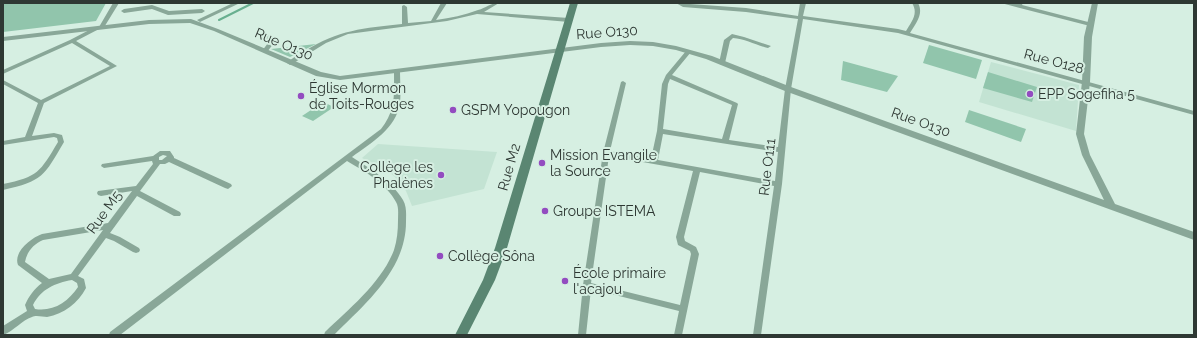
<svg xmlns="http://www.w3.org/2000/svg" width="1197" height="338" font-family="Raleway,sans-serif">
  <rect width="100%" height="100%" fill="#d6efe2"/>
  <path fill="#c3e3d3" d="M991,62L1079,85L1076,131L979,102Z
    M378,144L497,152L484,189L412,206L406,191L397,179L388,171L362,158Z"/>
  <path fill="#91c5ac" d="M3,3H106L96,21L3,32Z
    M316,44L290,57L271,49Z
    M929,45L982,60L976,79L923,63Z
    M843,61L898,76L887,92L841,80Z
    M988,72L1037,87L1032,102L983,88Z
    M323,102L334,107L313,121L302,116Z
    M969,110L1026,129L1021,142L965,122Z"/>
  <g fill="none" stroke-linecap="round" stroke-linejoin="round">
    <path stroke="#68af8f" stroke-width="2" d="M219,20L253,3"/>
    <path fill="#89a798" fill-rule="evenodd" d="M113,3H119L103,29H99L76,41L117,66L44,103L32,136L54,133L62,135L64,142C44,176 43,181 3,190V184C38,177 40,172 58,142L57,138L54,137L3,145V141L25,137L38,103L3,84V80L41,100L110,66L72,43L5,73L3,74V70L70,40L95,27H99Z
      M233,3H240L202,21L200,22L197,20Z
      M441,3H447L436,20C451,18 464,15 478,10C486,8 490,3 499,3L484,12L569,18L572,20L569,22L477,14L447,21L348,34L326,43L292,64L290,65L287,63C292,58 299,54 305,51C338,30 364,28 402,24V6L404,5L407,7L408,23L431,21Z
      M676,3L746,8L798,16L800,3H806L803,16L898,29L906,31C911,22 919,14 912,3H918C924,14 916,23 910,33L1194,111V115L898,33L803,19L791,89L782,184L761,335H753L774,186L700,172L684,237L685,241L696,247L699,254L682,335H674L679,311L591,289L586,335H578L583,285L603,153L621,82L623,81L626,83L610,151L651,159L657,131L662,84L666,75L686,51L688,50L691,52L672,75L737,103L738,104L729,140L778,147L785,89L798,19L746,12L683,7ZM670,79L732,105L722,139L663,129L668,84ZM663,134L778,152L775,181L658,160ZM609,156L693,171L676,237L678,245L690,251L691,254L680,305L591,283Z
      M1001,3L1017,4V3H1023L1022,5L1092,23L1093,24L1090,26Z
      M152,5L169,11L202,9L205,11L202,13L168,15L152,9L124,13L121,11L124,9Z
      M266,34L268,35L274,43L267,52L265,53L262,51L268,43L263,36Z
      M732,34L744,37L771,46L768,48C756,45 745,39 733,38L730,41L725,63L722,65L720,64L719,63L724,40Z
      M397,70L400,72C400,82 401,93 400,103C396,129 371,143 352,157C370,169 392,181 403,200C407,207 406,215 406,222C406,270 365,304 334,335H324L325,332C349,309 382,282 394,250C397,240 398,231 398,220C398,214 399,207 396,202C387,184 364,171 347,161L120,335H109L110,332L381,129C396,110 394,95 394,72Z
      M160,151H170L174,157V158L231,184L232,186L228,189L225,188L169,162L165,164H160L140,191L180,212L181,214L180,216H174L137,196L110,233L120,237L139,248L140,250L139,252L136,253L133,252L114,241L106,238L78,276L84,279L86,288C78,303 64,314 47,317C43,317 36,315 32,317C22,320 14,331 3,335V326L27,311L25,305C29,296 34,289 42,283L18,265C13,252 31,238 42,234L108,223L132,191L101,196L98,195L97,193L98,191L136,186L153,164L152,161L104,168L101,166L102,164L153,156ZM163,155L167,156L162,160H159V157ZM103,230L71,274L49,279L25,262C27,251 34,244 43,240ZM72,280L77,283L78,287C68,302 53,312 35,309L33,305C41,289 55,283 72,280Z"/>
    <path fill="#89a798" fill-rule="evenodd" d="M1092,3H1098L1092,37L1090,82L1084,134L1090,155L1115,204L1194,232V240L785,91L706,59L676,50L653,46L630,45L601,47L340,80L316,76L214,31L190,23L149,24L3,41V37L149,20L191,19L218,29L321,72L340,76L601,43L630,41L653,42L676,46L712,56L791,87L1104,200L1082,155L1076,134L1082,82L1084,37Z"/>
    <path fill="#5a8672" fill-rule="evenodd" d="M570,3H578L507,248L495,280L467,335H455L483,280L495,248Z"/>
  </g>
  <g fill="#934cc0" stroke="#d6efe2" stroke-width="1.5">
    <circle cx="1030" cy="94" r="4"/>
    <circle cx="301" cy="96" r="4"/>
    <circle cx="453" cy="110" r="4"/>
    <circle cx="542" cy="163" r="4"/>
    <circle cx="441" cy="175" r="4"/>
    <circle cx="545" cy="211" r="4"/>
    <circle cx="440" cy="256" r="4"/>
    <circle cx="565" cy="281" r="4"/>
  </g>
  <g text-anchor="middle" dominant-baseline="central" stroke-width="4" stroke-linejoin="round" paint-order="stroke">
    <g font-size="14" fill="#2e3833" stroke="#d6efe2">
      <text transform="translate(607 32) rotate(-4)">Rue O130</text>
      <text transform="translate(284 44) rotate(23)">Rue O130</text>
      <text transform="translate(1054 61) rotate(15)">Rue O128</text>
      <text transform="translate(921 122) rotate(20)">Rue O130</text>
      <text transform="translate(509 167) rotate(-74)">Rue M2</text>
      <text transform="translate(767 167) rotate(-83)">Rue O111</text>
      <text transform="translate(104 212) rotate(-54)">Rue M5</text>
    </g>
    <g font-size="14" fill="#2e3833" stroke="#d6efe2" text-anchor="start">
      <text x="309" y="88">Église Mormon<tspan x="309" dy="16">de Toits-Rouges</tspan></text>
      <text x="1038" y="94">EPP Sogefiha 5</text>
      <text x="461" y="110">GSPM Yopougon</text>
      <text x="550" y="155">Mission Evangile<tspan x="550" dy="16">la Source</tspan></text>
      <text x="433" y="167" text-anchor="end">Collège les<tspan x="433" dy="16">Phalènes</tspan></text>
      <text x="553" y="211">Groupe ISTEMA</text>
      <text x="448" y="256">Collège Sôna</text>
      <text x="573" y="273">École primaire<tspan x="573" dy="16">l'acajou</tspan></text>
    </g>
  </g>
  <rect width="1197" height="338" fill="none" stroke="#2e3833" stroke-width="8"/>
</svg>
